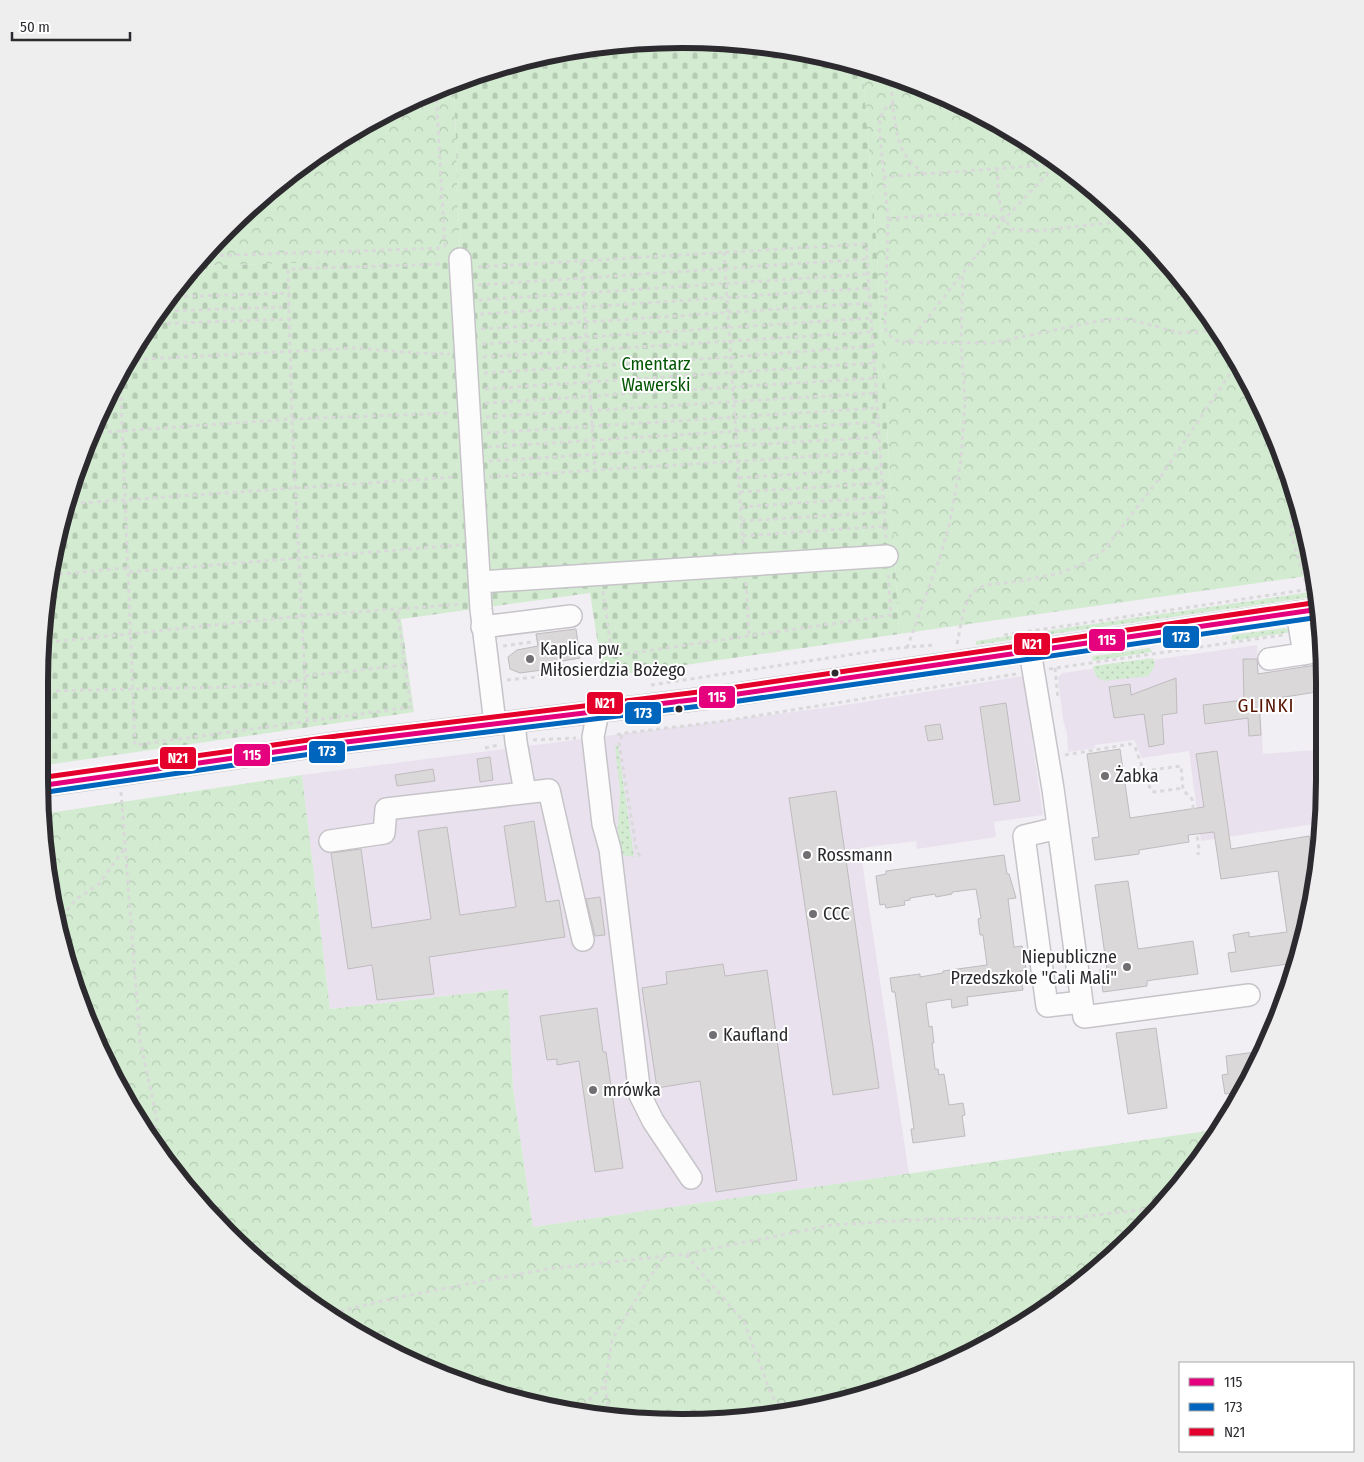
<svg xmlns="http://www.w3.org/2000/svg" width="1364" height="1462" font-family="'Fira Sans Condensed',sans-serif">
  <defs>
    <pattern id="green-dots" width="8" height="8" patternUnits="userSpaceOnUse" patternTransform="scale(1.25)"><rect width="8" height="8" fill="#d3ecd1"/><path d="M2 2h.1M6 6h.1" fill="none" stroke="#b5cbb4" stroke-width="1.8" stroke-linecap="round"/></pattern>
    <pattern id="forest-crowns" width="20" height="18" patternUnits="userSpaceOnUse" patternTransform="scale(1.25)"><rect width="20" height="18" fill="#d3ecd1"/><path d="M2 6a3 3 0 1 1 6 0M12 15a3 3 0 1 1 6 0" fill="none" stroke="#b5cbb4"/></pattern>
    <pattern id="cemetery-stones" width="16" height="16" patternUnits="userSpaceOnUse" patternTransform="scale(1.25)"><rect width="16" height="16" fill="#d3ecd1"/><path d="M2 7V4a2 2 0 0 1 4 0v3zM10 15v-3a2 2 0 0 1 4 0v3z" fill="#b5cbb4"/></pattern>
  </defs>
  <rect width="100%" height="100%" fill="#f1eef4"/>
  <path fill="#e9e2ee" d="M1257,645L1263,754L1315,750L1321,823L1201,841L1189,751L1142,758L1134,740L1095,745V748L1068,752L1067,733L1063,720L1058,677L1062,673Z
    M1023,676L1043,815L994,822L996,837L917,849L916,841L860,848L909,1174L533,1227L513,1088L508,989L330,1009L302,775L839,706Z"/>
  <path fill="url(#green-dots)" d="M1318,591L1319,596L976,645V641Z
    M1285,628L1291,632L1231,641L1232,635Z
    M1150,648L1152,652L1093,661L1092,658L1094,656Z
    M1153,658C1157,665 1153,670 1148,676L1104,681C1097,678 1094,674 1093,666Z
    M615,746H618L634,857L623,855L618,850L617,839L620,792Z"/>
  <path fill="url(#forest-crowns)" d="M862,66L966,105L1073,172L1165,258L1239,360L1291,475L1314,575L899,634L876,239Z
    M454,83L460,259L194,266L258,199L360,125Z
    M302,775L330,1009L508,989L513,1088L533,1227L1221,1129L1217,1138L1137,1235L1039,1315L889,1389L766,1418L640,1422L515,1401L397,1357L258,1264L172,1171L105,1064L51,906L42,814Z"/>
  <path fill="url(#cemetery-stones)" d="M724,40L848,61L862,66L876,239L899,634L603,677L590,593L401,619L414,712L39,766L40,640L61,515L105,398L172,291L194,266L460,258L454,83L475,73L598,44Z"/>
  <path fill="#dbd8d9" stroke="#bfbbbe" d="M576,629L580,658L550,663L542,670L520,673L510,669L508,657L517,650L538,646L536,634Z
    M1243,659H1257L1258,674L1322,664L1323,691L1259,701L1261,735L1249,736L1248,718L1205,724L1203,705L1244,700Z
    M1176,678L1177,713L1162,715L1164,744L1149,747L1144,714L1114,718L1109,687L1130,684L1131,695Z
    M1006,703L1020,801L994,805L980,707Z
    M940,724L943,739L928,741L925,726Z
    M1120,749L1130,818L1204,807L1196,754L1217,751L1231,849L1309,836L1315,875H1313L1315,887L1313,905L1295,963L1231,972L1228,953L1236,952L1233,935L1249,932V937L1287,932L1278,871L1221,879L1214,832L1188,835L1189,842L1139,850V854L1095,860L1092,838L1099,837L1087,754Z
    M490,757L493,780L480,782L477,759Z
    M433,769L435,781L397,786L395,775Z
    M836,791L879,1088L833,1095L789,798Z
    M534,821L546,902L559,900L565,937L429,957L434,994L377,1000L372,965L348,969L331,853L361,849L372,928L431,919L418,831L447,827L460,915L516,907L504,826Z
    M1004,855L1007,874H1009L1016,898L1008,899L1014,947L1022,946L1025,961L1026,970L1020,971L1023,990L967,997L968,1005L952,1008L951,999L926,1003L929,1027L932,1026L934,1043H932L935,1069H938L939,1075L944,1074L949,1105L963,1103L965,1115L962,1116L965,1136L913,1143L911,1129H914L909,1093L895,992H892L890,978L920,974V977L943,973V971L987,965L983,935H980L978,919L981,918L976,889L952,892V894L936,897L935,894L910,898V900L904,901L905,905L886,908L885,904L880,905L876,876L886,874V871Z
    M1128,881L1138,949L1193,941L1198,974L1152,980L1147,981V986L1103,992L1100,969H1107L1095,885Z
    M600,897L605,935L595,936L586,899Z
    M723,964L725,976L767,970L797,1180L716,1192L700,1081L657,1088L642,988L667,984L666,972Z
    M597,1008L603,1052H606L623,1168L595,1172L579,1061L557,1065V1059L547,1060L540,1016Z
    M1156,1028L1167,1108L1128,1114L1116,1033Z
    M1263,1051L1241,1092L1225,1094L1222,1075L1228,1074L1226,1056Z"/>
  <g fill="none" stroke-linecap="round" stroke-linejoin="round">
    <g stroke="#c6c4c8" stroke-width="24">
      <path id="minor" d="M460,259L481,609L495,723
        M480,582L887,556
        M1297,612L1304,654
        M482,627L571,616
        M1030,651L1053,789L1084,1017L1249,995
        M1269,659L1321,651
        M598,712L593,737L603,824L610,849L640,1095L653,1121L691,1178
        M514,722L516,742L525,792
        M39,786L338,743L724,696L1320,609
        M1058,828L1024,836L1047,1006L1081,1002
        M330,841L384,833L386,809L549,790L583,940"/>
    </g>
    <path stroke="#d9d9da" stroke-width="3" stroke-dasharray="4 4" stroke-linecap="butt" d="M890,76C893,98 893,129 902,149C907,159 915,166 923,173
      M436,91L445,248
      M894,103L883,110L879,125L888,219L885,328L890,336L899,342L992,343L1108,319H1129L1180,333L1218,330
      M997,168L999,199L1004,220
      M883,177L1061,164
      M888,219C911,217 986,209 1004,220C1007,222 1010,226 1012,229L1035,231L1126,221
      M724,252L743,548
      M204,256L445,248
      M581,261L595,470
      M478,267L866,244L886,538
      M478,285L867,259
      M168,297L289,293
      M479,300L868,274
      M159,311L289,307
      M480,314L869,288
      M151,324L290,319
      M481,329L870,303
      M909,342L1004,220L1058,162
      M482,344L871,318
      M483,357L872,332
      M128,360L355,348L416,353L450,354
      M120,373L135,745L411,707L397,609
      M484,373L731,357L873,346
      M485,389L874,363
      M485,403L875,378
      M486,417L876,393
      M92,433L292,419L452,413
      M487,433L877,408
      M488,447L878,422
      M489,461L879,437
      M489,477L880,452
      M739,478L881,468
      M740,492L882,483
      M1297,501L1291,518L1292,537L1308,590
      M65,504L455,477
      M741,507L883,497
      M742,521L884,512
      M743,536L885,526
      M51,575L124,568L128,572L459,545
      M746,582L749,636
      M603,591L612,656L891,615L888,572
      M1004,635L1317,588
      M40,643L302,616L463,604
      M957,644L964,609L972,592L985,585L1021,581L1060,573L1087,562L1104,550L1162,475L1229,375L1240,362
      M503,646L532,642
      M907,648L939,560L950,522L961,460L965,402L961,343L963,273
      M1055,668L1058,699
      M1049,669L1283,635
      M305,676L405,665
      M507,680L536,677L554,667L565,665
      M651,685L887,649L934,645
      M40,691L229,687L305,680
      M307,721L292,419L288,269L443,264
      M617,734L622,735L626,733L724,721L1016,674
      M622,735L619,743L636,847L640,857
      M533,740L576,738
      M485,748L499,745
      M1065,755L1130,744L1135,747L1151,791L1155,792L1183,788
      M1144,771L1181,766L1183,790L1192,799L1199,849L1198,855
      M121,792L140,1041L157,1119L152,1140
      M57,923L75,900L98,885L125,848
      M686,1255L744,1322L772,1396L787,1413
      M332,1313L395,1298L547,1269L685,1254L832,1225L927,1219L1079,1217L1140,1210L1167,1198
      M605,1386L610,1417
      M577,1411L605,1385L612,1340L639,1294L664,1256"/>
    <use href="#minor" stroke="#fdfcfd" stroke-width="21"/>
    <g stroke="#fff" stroke-width="9">
      <path id="bus-1" d="M39,786L338,743L724,696L1320,609"/>
    </g>
    <g stroke="#fff" stroke-width="9">
      <path id="bus-2" d="M40,793L339,750L725,703L1320,617"/>
    </g>
    <g stroke="#fff" stroke-width="9">
      <path id="bus-3" d="M39,778L337,736L723,689L1319,602"/>
    </g>
    <use href="#bus-1" stroke="#e5007d" stroke-width="5"/>
    <use href="#bus-2" stroke="#0065bd" stroke-width="5"/>
    <use href="#bus-3" stroke="#e4002b" stroke-width="5"/>
  </g>
  <g fill="#716f73" stroke="#fff" stroke-width="2">
    <circle cx="530" cy="659" r="5"/>
    <circle cx="1105" cy="776" r="5"/>
    <circle cx="807" cy="855" r="5"/>
    <circle cx="813" cy="914" r="5"/>
    <circle cx="1127" cy="967" r="5"/>
    <circle cx="713" cy="1035" r="5"/>
    <circle cx="593" cy="1090" r="5"/>
  </g>
  <g fill="#2c2a2e" stroke="#fff" stroke-width="2">
    <circle cx="835" cy="673" r="4.5"/>
    <circle cx="679" cy="709" r="4.5"/>
  </g>
  <g text-anchor="middle" dominant-baseline="central" stroke-width="4" stroke-linejoin="round" paint-order="stroke">
    <g font-size="18" fill="#050" stroke="#fff">
      <text x="656" y="364">Cmentarz<tspan x="656" dy="21">Wawerski</tspan></text>
    </g>
    <g font-size="18" fill="#2c2a2e" stroke="#fff" text-anchor="start">
      <text x="540" y="649">Kaplica pw.<tspan x="540" dy="21">Miłosierdzia Bożego</tspan></text>
      <text x="1115" y="776">Żabka</text>
      <text x="817" y="855">Rossmann</text>
      <text x="823" y="914">CCC</text>
      <text x="1117" y="957" text-anchor="end">Niepubliczne<tspan x="1117" dy="21">Przedszkole "Cali Mali"</tspan></text>
      <text x="723" y="1035">Kaufland</text>
      <text x="603" y="1090">mrówka</text>
    </g>
    <g font-size="19" letter-spacing="1" fill="#551301" stroke="#fff">
      <text x="1266" y="705">GLINKI</text>
    </g>
  </g>
  <path d="M0 0H1364V1462H0ZM682 48H682A634 634 0 0 1 1316 682V780A634 634 0 0 1 682 1414H682A634 634 0 0 1 48 780V682A634 634 0 0 1 682 48Z" fill="#eee" fill-rule="evenodd"/>
  <path fill="none" stroke="#2c2a2e" stroke-width="6" d="M682 48H682A634 634 0 0 1 1316 682V780A634 634 0 0 1 682 1414H682A634 634 0 0 1 48 780V682A634 634 0 0 1 682 48Z"/>
  <g stroke="#fff" stroke-width="2">
    <rect x="1162" y="625" width="38" height="24" rx="5" fill="#0065bd"/>
    <rect x="1088" y="628" width="38" height="24" rx="5" fill="#e5007d"/>
    <rect x="1013" y="632" width="38" height="24" rx="5" fill="#e4002b"/>
    <rect x="698" y="685" width="38" height="24" rx="5" fill="#e5007d"/>
    <rect x="586" y="691" width="38" height="24" rx="5" fill="#e4002b"/>
    <rect x="624" y="701" width="38" height="24" rx="5" fill="#0065bd"/>
    <rect x="308" y="740" width="38" height="24" rx="5" fill="#0065bd"/>
    <rect x="233" y="743" width="38" height="24" rx="5" fill="#e5007d"/>
    <rect x="159" y="746" width="38" height="24" rx="5" fill="#e4002b"/>
  </g>
  <g font-size="14" text-anchor="middle" font-weight="bold" fill="#fff">
    <text x="1181" y="642">173</text>
    <text x="1107" y="645">115</text>
    <text x="1032" y="649">N21</text>
    <text x="717" y="702">115</text>
    <text x="605" y="708">N21</text>
    <text x="643" y="718">173</text>
    <text x="327" y="756">173</text>
    <text x="252" y="760">115</text>
    <text x="178" y="763">N21</text>
  </g>
  <rect x="1179" y="1362" width="175" height="90" fill="#ffffff" stroke="#abaaab"/>
  <rect x="1189" y="1378" width="25" height="8" fill="#e5007d" stroke="#abaaab"/>
  <text x="1224" y="1387" font-size="15" fill="#2c2a2e">115</text>
  <rect x="1189" y="1403" width="25" height="8" fill="#0065bd" stroke="#abaaab"/>
  <text x="1224" y="1412" font-size="15" fill="#2c2a2e">173</text>
  <rect x="1189" y="1428" width="25" height="8" fill="#e4002b" stroke="#abaaab"/>
  <text x="1224" y="1437" font-size="15" fill="#2c2a2e">N21</text>
  <path d="M12 32v8h118v-8" fill="none" stroke="#2c2a2e" stroke-width="2.5"/>
  <text x="20" y="32" font-size="15" fill="#2c2a2e" stroke="#ffffff" stroke-width="4" paint-order="stroke">50 m</text>
</svg>
